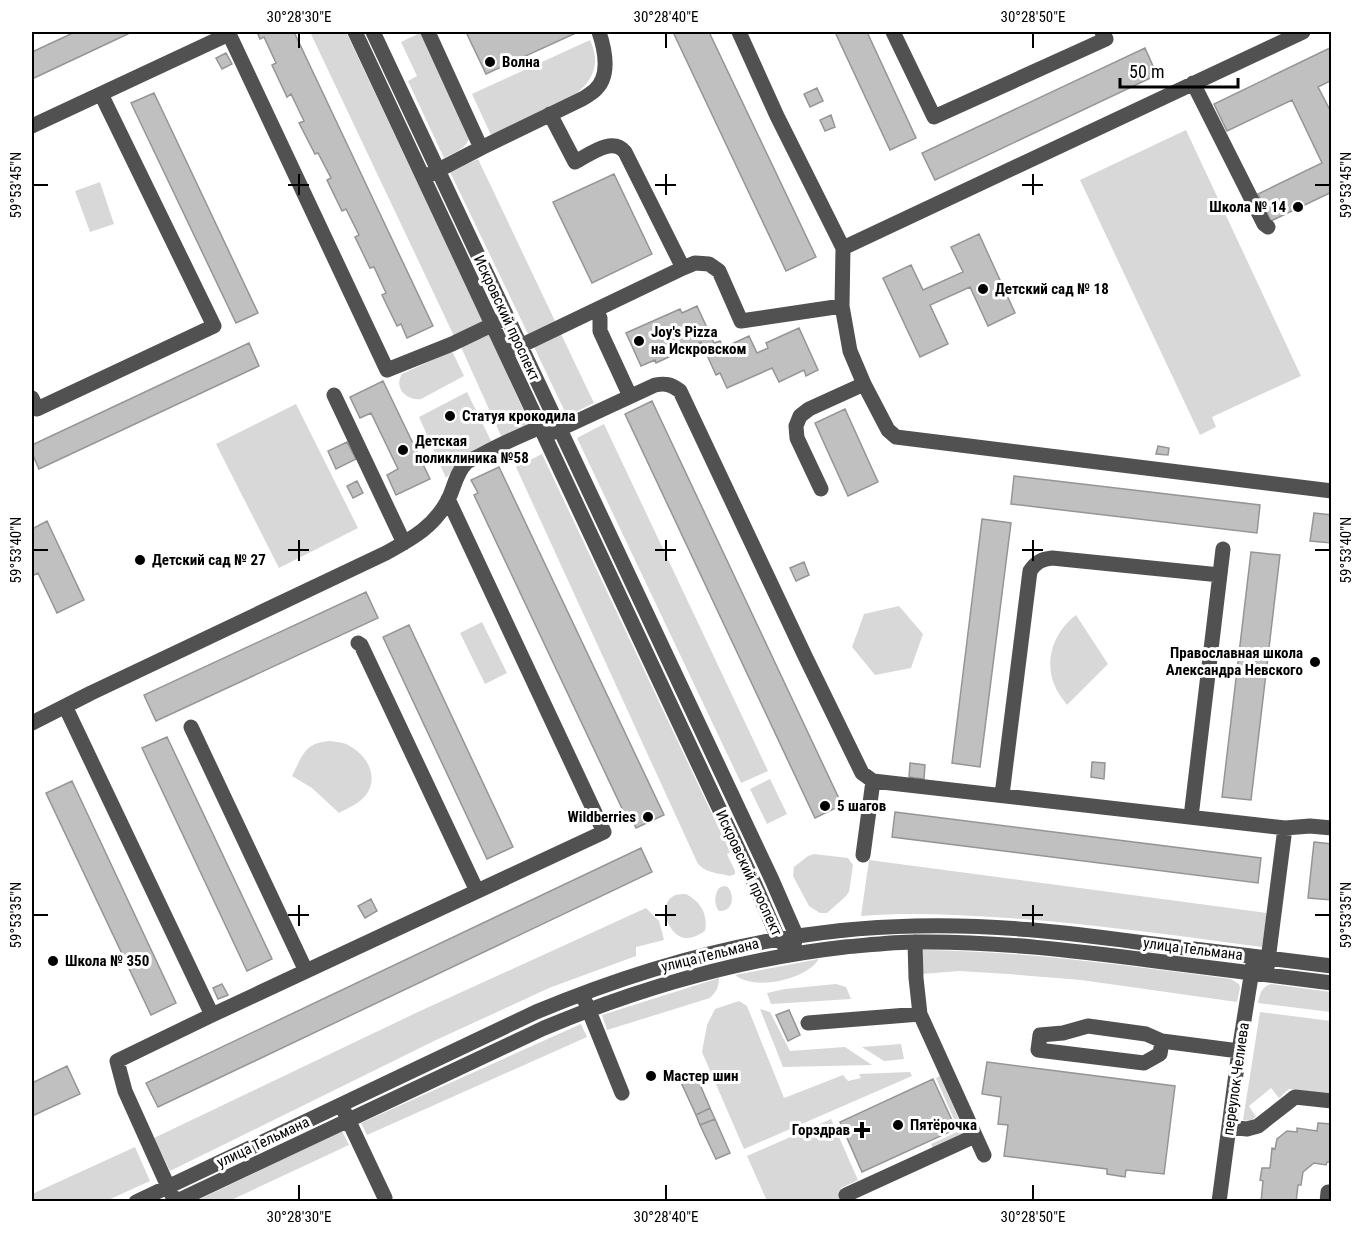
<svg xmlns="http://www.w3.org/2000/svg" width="1363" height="1233" font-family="'Roboto Condensed',sans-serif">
  <rect width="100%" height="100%" fill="#fff"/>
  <path fill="#d8d8d8" d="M310,32H346L483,322L454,336Z
    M422,32L470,135C467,149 455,152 444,158L408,81L417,76L401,42Z
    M590,40C600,61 595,78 577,93L491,135L472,94Z
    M1186,130L1301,376L1212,417L1216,427L1200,435L1080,180Z
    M478,159L555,321L528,334L450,172Z
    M100,182L114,224L90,232L75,191Z
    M489,334L530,425L502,438L461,347Z
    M561,334L594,403L567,416L534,347Z
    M452,351L464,376L421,399C407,401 393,388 402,374Z
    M467,392L493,445L463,460L446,478L419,417Z
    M296,404L358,528L279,568L216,444Z
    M604,424L768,771L741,783L577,438Z
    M542,454L730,852L727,854L735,871V874L730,876C718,873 704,873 697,862L516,467Z
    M899,606L923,634L911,668L875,675L852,647L864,614Z
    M1076,615L1108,664L1067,705C1062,698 1057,692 1054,684C1044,658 1055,631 1076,615Z
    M482,622L507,673L485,684L460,633Z
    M330,741C336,742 343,742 348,745C366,754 380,776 366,795C360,803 348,808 339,813L312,788L292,776C303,755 304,743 330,741Z
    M770,779L787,814L767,824L750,789Z
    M814,854L848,858L853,865L849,892L845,897L827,913H820L809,906L793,876L794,867L808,856Z
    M869,860L1267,913L1262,947C1178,936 1093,924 1008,918C959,915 910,912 861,916Z
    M724,886L728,887C735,896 733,912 719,911C714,904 714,896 719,888Z
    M686,894C701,902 708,914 705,931C700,934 694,938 687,938C670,938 657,908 672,897C676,894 681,894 686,894Z
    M646,908L659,921L664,940L636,947V956L549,988L434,1041L170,1171L154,1138L420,1011Z
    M923,950C1026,951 1128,966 1231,979L1239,984L1240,988L1237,1002L1081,980L1008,974L959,971L922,974Z
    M819,959C806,980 754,991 735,975Z
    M719,978C719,987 716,992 710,998L607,1030L602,1015Z
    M836,984L846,987L851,999L771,1004L767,993L785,989Z
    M1271,984L1331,992V1012L1258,1003C1260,994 1261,987 1271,984Z
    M739,1001L747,1006L784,1098L843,1075L848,1081L861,1078L859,1074L910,1072L912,1076L744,1149L702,1052L707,1025L715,1009Z
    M760,1009L770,1012L790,1051L845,1047L872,1065L783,1067Z
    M1260,1012L1331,1021V1094L1289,1089L1279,1098L1271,1088L1249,1106L1256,1117L1249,1121L1243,1120Z
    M581,1024L587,1037L367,1135L361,1123Z
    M901,1044L904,1059L884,1061L862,1047Z
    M940,1076L965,1133L933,1148L931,1144L959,1131L936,1078Z
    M831,1119L858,1180L841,1188L846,1200L842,1201H767L747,1156Z
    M342,1131L349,1145L229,1201L194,1202Z
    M135,1147L150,1181L106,1201H32V1194Z"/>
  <path fill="#c0c0c0" stroke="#959595" stroke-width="1.5" d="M75,32H132L32,79V52Z
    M257,32H294L433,326L407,338L401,324L397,326L382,295L386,293L374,267L370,268L355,237L359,235L346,209L342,211L327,180L331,178L318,153L315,154L299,123L304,121L291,94L287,97L272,65L276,63L264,37L260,39Z
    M466,32H578L486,74Z
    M673,32H709L816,257L786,271Z
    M835,32H867L916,138L890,150Z
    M1332,47V80L1318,87L1332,114V192L1271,221L1258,194L1322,163L1292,100L1227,131L1214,104Z
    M1145,48L1157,75L935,180L922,153Z
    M226,53L232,64L222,69L216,58Z
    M817,88L823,101L810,107L804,94Z
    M154,93L258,313L236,323L131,103Z
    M831,115L835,127L825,131L820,120Z
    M614,174L652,254L592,283L553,202Z
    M979,234L1015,313L988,326L970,287L930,305L948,344L920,357L883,278L911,265L923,290L963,272L951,247Z
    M697,306L714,343L720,341L723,348L749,336L757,353L768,348L766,343L799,328L818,370L806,376L804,370L779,382L772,368L727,388L720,373L716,375L701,342L656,363L655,360L641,366L626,333L680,309L682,313Z
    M249,343L259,366L39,469L32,453V445Z
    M383,381L430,479L396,495L387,475L398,469L371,413L360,418L350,397Z
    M652,401L842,805L815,818L625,414Z
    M845,409L878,482L848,496L815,423Z
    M347,442L356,459L336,469L328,451Z
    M1158,446L1169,448L1168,455L1156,454Z
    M499,467L664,815L636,828L631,817L627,819L474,495L478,493L471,480Z
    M1014,476L1260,505L1257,533L1011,504Z
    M357,481L363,493L353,498L347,486Z
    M1314,513L1332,515V543L1310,541Z
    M982,519L1011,523L980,767L952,763Z
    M47,521L84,600L57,613L38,573L32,576V529Z
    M1251,552L1280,555L1251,800L1222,797Z
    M804,562L809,575L796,581L790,568Z
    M366,592L378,618L156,721L144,695Z
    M409,625L513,847L487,859L383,637Z
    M167,737L272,959L247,971L142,748Z
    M1092,762L1105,763L1104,779L1091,777Z
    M910,763L925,765L924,779L909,777Z
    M72,781L176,1003L151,1015L46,793Z
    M895,812L1261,858L1258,883L892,837Z
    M1314,842L1332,844V900L1308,898Z
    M641,848L652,872L158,1107L146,1083Z
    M371,899L377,911L365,918L358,906Z
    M222,984L228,995L218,999L213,988Z
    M789,1010L800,1035L788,1041L776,1015Z
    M987,1062L1175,1086L1164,1174L1126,1170L1125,1177L1107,1174V1169L1004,1156L1008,1125L998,1124L1001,1097L982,1094Z
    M67,1066L80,1094L32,1116V1083Z
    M695,1073L710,1108L696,1115L680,1080Z
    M933,1079L956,1129L862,1172L840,1122Z
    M710,1108L715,1119L700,1125L696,1115Z
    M715,1119L730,1153L716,1159L700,1125Z
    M1318,1123L1331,1124L1332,1162H1327L1326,1165L1314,1163L1303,1172L1301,1185H1298L1296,1202H1261L1263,1181L1260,1180L1262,1168H1270L1272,1148L1275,1149L1277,1139L1287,1131L1297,1132V1128L1317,1131Z"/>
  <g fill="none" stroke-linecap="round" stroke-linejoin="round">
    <path stroke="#515151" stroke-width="15" d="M355,32L756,887L778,938L785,946
      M373,32L772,880L796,935L794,945
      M428,32L481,148
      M739,32L777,116L843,248L842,306L850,351L864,384L888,430L896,437L1332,491
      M893,32L934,117L1106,39L1102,32
      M1193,83L1264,224L1268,227
      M32,126L229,34L387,370L452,344L502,320
      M429,175L481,148L582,99C586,97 590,94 594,91C611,77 605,50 599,32
      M843,248L1303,32
      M683,268L695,263L709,264L719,271L741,321L842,306
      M596,310L600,318V331L630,396
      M514,349L683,268L625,152C612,136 589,155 575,162L550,114
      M334,395L404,543
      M32,398L37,409L214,326L101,94
      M545,436L655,385C665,383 671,384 680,391L805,656L862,773L873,781L1285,828L1310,826L1332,828
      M821,489L797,438L796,426L800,416L809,409L864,384
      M448,499L604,832L212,1015L117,1061L125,1091L175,1202L544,1028C642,987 739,959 845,947C869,945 893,942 917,942C997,941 1077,951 1156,961C1215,968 1273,976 1332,983
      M358,643L361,645L477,891
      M65,706L212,1015
      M32,723L91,693L386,553C411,539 434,527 448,500C454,488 456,473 466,463C471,459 478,457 483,454C504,442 527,433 550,423
      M191,727L306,971
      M1002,795L1030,571C1036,562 1042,559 1052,558L1220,575
      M1191,817L1223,549
      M863,855L873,781
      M915,942L916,978L920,1014L984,1155
      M1267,968L1285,828
      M585,1001L622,1093
      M808,1023L920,1014
      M1162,1041L1160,1054L1144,1063L1038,1050L1040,1035L1063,1033L1088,1026L1146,1034L1162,1041L1239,1051
      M344,1111L385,1198
      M1229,1127L1247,1129L1258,1126L1295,1097L1332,1101
      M846,1195L975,1136
      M136,1202L536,1012C658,961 783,928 915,926C990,924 1064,932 1137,942C1202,950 1267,958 1332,966
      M1219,1202L1239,1051L1253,964
      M1327,1202L1328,1192H1332"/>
  </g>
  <path fill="none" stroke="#000" stroke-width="2" d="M299,33V48M666,33V48M1033,33V48M299,174V195M666,174V195M1033,174V195M33,185H48M288,185H309M655,185H676M1022,185H1043M1315,185H1330M299,540V561M666,540V561M1033,540V561M33,550H48M288,550H309M655,550H676M1022,550H1043M1315,550H1330M299,905V926M666,905V926M1033,905V926M33,915H48M288,915H309M655,915H676M1022,915H1043M1315,915H1330M299,1185V1200M666,1185V1200M1033,1185V1200"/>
  <g fill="#000" stroke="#fff" stroke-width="2">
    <circle cx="490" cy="62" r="6"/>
    <circle cx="1298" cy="207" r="6"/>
    <circle cx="983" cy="289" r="6"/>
    <circle cx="639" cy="341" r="6"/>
    <circle cx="450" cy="416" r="6"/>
    <circle cx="403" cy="450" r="6"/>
    <circle cx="140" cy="560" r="6"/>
    <circle cx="1315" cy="662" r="6"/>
    <circle cx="825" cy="806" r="6"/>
    <circle cx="648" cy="817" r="6"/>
    <circle cx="53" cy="961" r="6"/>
    <circle cx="651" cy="1076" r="6"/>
    <circle cx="898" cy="1125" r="6"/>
    <path d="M859 1121h6v6h6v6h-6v6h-6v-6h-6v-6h6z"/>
  </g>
  <g text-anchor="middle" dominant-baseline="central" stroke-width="6" stroke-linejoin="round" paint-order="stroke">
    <g font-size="15" font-weight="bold" fill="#000" stroke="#fff" text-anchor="start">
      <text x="502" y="62">Волна</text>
      <text x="1286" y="207" text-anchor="end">Школа № 14</text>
      <text x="995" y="289">Детский сад № 18</text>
      <text x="651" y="332">Joy's Pizza<tspan x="651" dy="17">на Искровском</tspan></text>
      <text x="462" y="416">Статуя крокодила</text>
      <text x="415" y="441">Детская<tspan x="415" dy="17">поликлиника №58</tspan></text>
      <text x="152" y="560">Детский сад № 27</text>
      <text x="1303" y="653" text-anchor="end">Православная школа<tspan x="1303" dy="17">Александра Невского</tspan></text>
      <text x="837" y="806">5 шагов</text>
      <text x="636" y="817" text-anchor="end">Wildberries</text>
      <text x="65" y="961">Школа № 350</text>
      <text x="663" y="1076">Мастер шин</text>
      <text x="910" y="1125">Пятёрочка</text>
      <text x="850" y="1130" text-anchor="end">Горздрав</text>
    </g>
    <g font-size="15" fill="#000" stroke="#fff">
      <text transform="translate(507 318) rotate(65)">Искровский проспект</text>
      <text transform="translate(749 873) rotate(65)">Искровский проспект</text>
      <text transform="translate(1193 949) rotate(7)">улица Тельмана</text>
      <text transform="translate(710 955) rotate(-14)">улица Тельмана</text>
      <text transform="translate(1236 1079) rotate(-82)">переулок Челиева</text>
      <text transform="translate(263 1142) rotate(-25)">улица Тельмана</text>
    </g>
  </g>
  <rect width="1363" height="1233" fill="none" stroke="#ffffff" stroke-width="66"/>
  <path d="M1120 78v9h118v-9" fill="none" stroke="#000000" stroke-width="3"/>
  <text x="1129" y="78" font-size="18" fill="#000000" stroke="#ffffff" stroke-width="4.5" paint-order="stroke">50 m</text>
  <rect x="33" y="33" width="1297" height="1167" fill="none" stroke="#000" stroke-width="2"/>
  <g font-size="15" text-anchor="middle" fill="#000">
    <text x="299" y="22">30°28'30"E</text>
    <text x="666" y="22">30°28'40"E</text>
    <text x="1033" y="22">30°28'50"E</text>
    <text transform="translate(16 185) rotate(-90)" y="5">59°53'45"N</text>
    <text transform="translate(1346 185) rotate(-90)" y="5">59°53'45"N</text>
    <text transform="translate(16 550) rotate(-90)" y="5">59°53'40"N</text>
    <text transform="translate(1346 550) rotate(-90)" y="5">59°53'40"N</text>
    <text transform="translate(16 915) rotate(-90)" y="5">59°53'35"N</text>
    <text transform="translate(1346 915) rotate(-90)" y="5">59°53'35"N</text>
    <text x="299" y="1222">30°28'30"E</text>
    <text x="666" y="1222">30°28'40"E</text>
    <text x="1033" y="1222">30°28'50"E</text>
  </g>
</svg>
